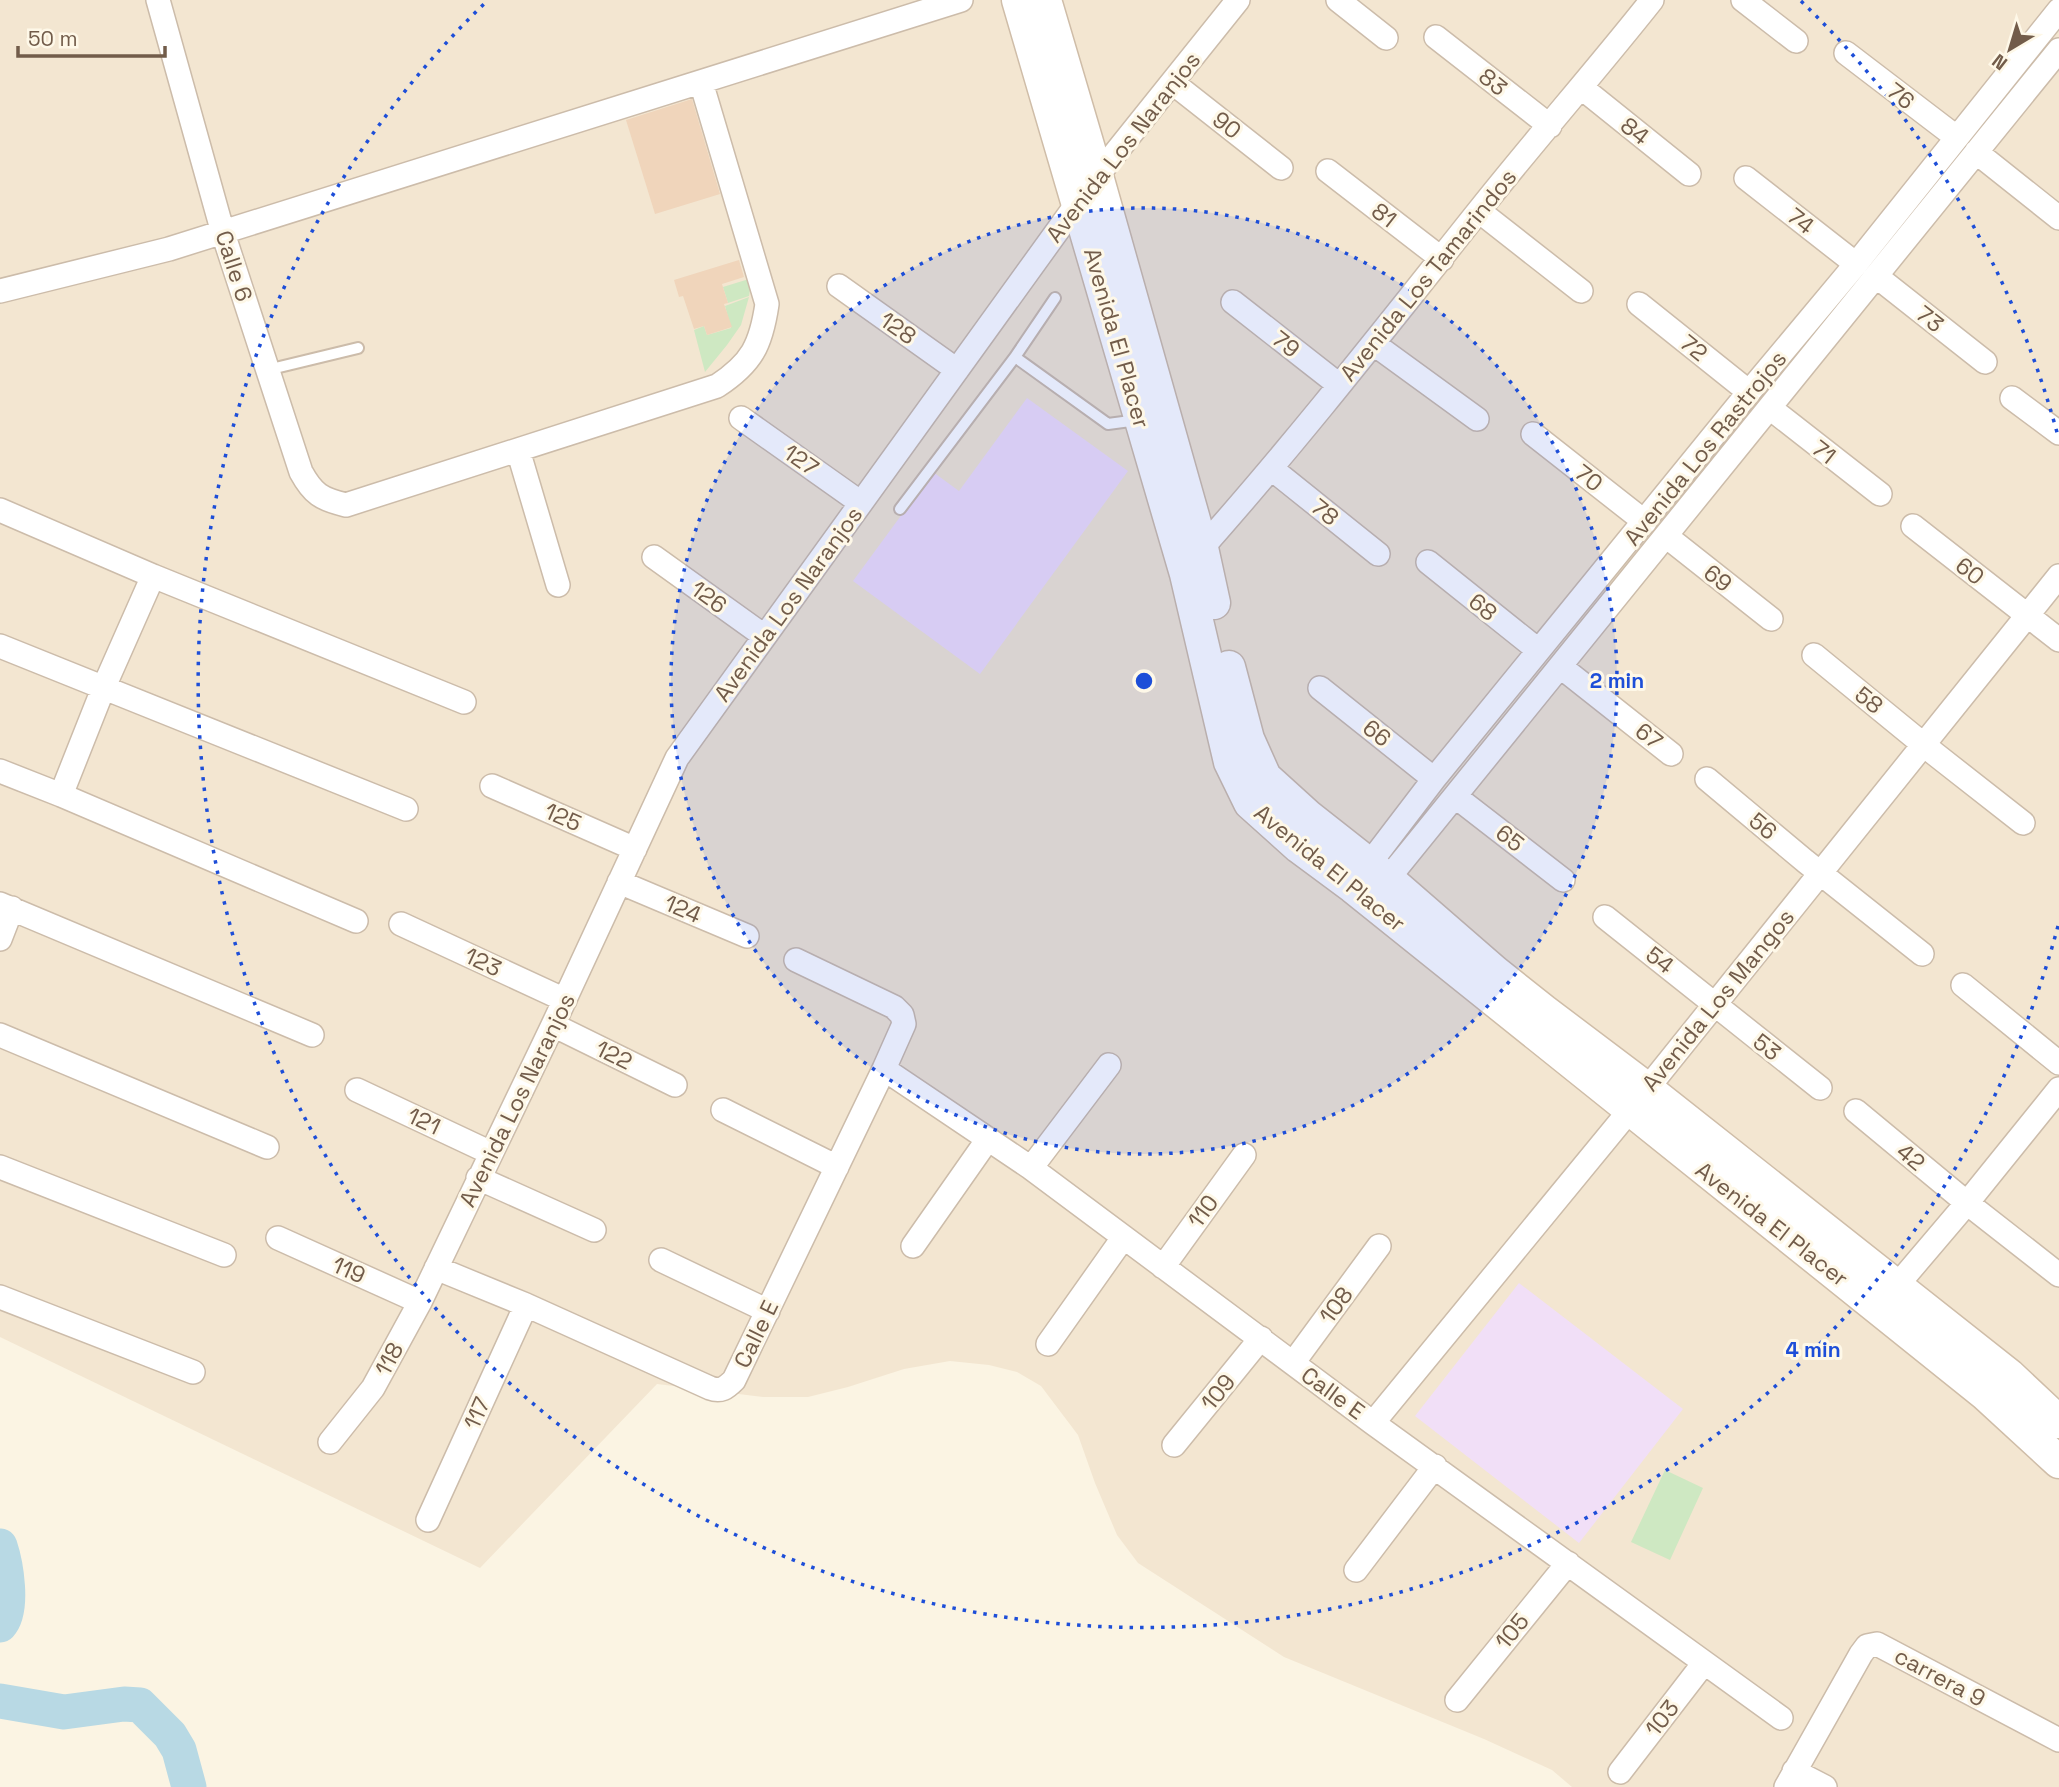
<svg xmlns="http://www.w3.org/2000/svg" width="2059" height="1787" font-family="'Space Grotesk',sans-serif">
  <rect width="100%" height="100%" fill="#fbf4e3"/>
  <path fill="#f3e6d1" d="M0,0H2059V1787H1572L1552,1770L1484,1739L1284,1657L1138,1563L1117,1535L1095,1483L1078,1435L1041,1386L1017,1372L989,1365L950,1361L904,1369L848,1387L808,1397H763L657,1384L480,1568L0,1337Z"/>
  <path fill="#f1dff7" d="M1027,398L1128,471L980,674L853,581L933,472L959,491Z
    M1519,1283L1683,1409L1579,1543L1415,1416Z"/>
  <path fill="#cee8c2" d="M749,279L751,284L749,296L728,303L723,287Z
    M749,297L741,325L727,345L705,372L694,330L704,326L707,335L731,328L725,306Z
    M1665,1470L1703,1488L1670,1560L1631,1542Z"/>
  <g fill="none" stroke-linecap="round" stroke-linejoin="round">
    <path stroke="#b8d9e4" stroke-width="35" d="M0,1546C6,1564 14,1610 0,1625
      M0,1701L64,1712L124,1704L140,1705L170,1735L179,1750L189,1787"/>
  </g>
  <path fill="#f0d5bb" d="M692,99L720,194L655,214L626,120Z
    M739,260L744,277L722,284L728,303L724,304L732,327L707,335L704,326L694,329L683,296L679,297L674,280Z"/>
  <g fill="none" stroke-linecap="round" stroke-linejoin="round">
    <g stroke="#ccbcaa" stroke-width="14">
      <path id="lane" d="M1015,357L1055,298
        M267,370L358,348
        M900,509L1015,357L1108,424L1138,420"/>
    </g>
    <g stroke="#ccbcaa" stroke-width="26">
      <path id="street" d="M158,0L223,233L301,472C313,494 321,499 346,505L717,386C752,363 761,345 767,304L701,82
        M1338,0L1386,38
        M1743,0L1796,41
        M1436,37L1550,126
        M1846,53L1956,137
        M1173,83L1281,168
        M1582,88L1689,174
        M1976,152L2059,218
        M1328,171L1442,259
        M1746,178L1856,264
        M1479,211L1581,291
        M1876,276L1985,362
        M839,286L957,370
        M0,291L169,249L961,0
        M1233,302L1339,385
        M1639,304L1749,392
        M1374,344L1477,419
        M2012,398L2059,433
        M1770,408L1880,494
        M741,418L861,503
        M1533,434L1645,522
        M518,450L558,585
        M1272,469L1378,554
        M0,510L153,576L464,702
        M1913,526L2059,640
        M1666,536L1771,619
        M1202,548C1298,440 1387,326 1477,213C1534,141 1595,72 1652,0
        M654,557L764,636
        M1428,562L1538,650
        M0,646L406,809
        M1814,655L1935,754L2023,823
        M1561,667L1671,754
        M1320,688L1434,779
        M0,771L61,795L356,921
        M1707,779L1805,861L1922,954
        M492,786L635,849
        M61,795L103,689L153,576
        M1456,797L1563,880
        M1360,876L1434,779L1749,392L1856,264L2059,10
        M619,882L747,936
        M1378,891L2059,50
        M0,904L312,1035
        M1605,917L1820,1088
        M401,924L565,1000
        M0,939L12,908
        M1963,985L2059,1063
        M553,1025L675,1085
        M0,1035L267,1147
        M884,1069L1031,1168L1373,1423L1781,1718
        M357,1090L491,1153
        M723,1110L837,1167
        M1856,1111L1967,1203L2059,1275
        M0,1167L224,1255
        M1031,1168L1109,1065
        M478,1178L594,1230
        M278,1238L420,1302
        M913,1246L988,1139
        M661,1260L768,1311
        M1163,1267L1244,1155
        M436,1268L526,1305L710,1388C721,1392 726,1388 734,1380L884,1069L904,1024L902,1015L894,1007L796,960
        M1888,1296L1967,1203L2059,1089
        M0,1297L193,1372
        M1048,1344L1123,1238
        M1293,1363L1379,1246
        M1373,1423L1630,1110L2059,576
        M330,1442L373,1388L420,1302L553,1025L677,758L1097,176L1238,0
        M1174,1445L1261,1338
        M428,1520L526,1305
        M1356,1570L1435,1466
        M1457,1700L1568,1563
        M1794,1771L1825,1787
        M1620,1772L1704,1663
        M1786,1787L1861,1654L1867,1646L1877,1644L2059,1740"/>
    </g>
    <g stroke="#cfbda8" stroke-width="35">
      <path id="secondary" d="M1018,0L1186,574L1230,762L1250,803L1299,847L1353,887L1985,1394L2059,1462
        M1045,0L1097,176L1202,548L1214,603
        M1229,667L1248,739L1265,777L1308,816L1388,879L1495,972L1544,1011L1646,1088L2009,1375L2059,1422"/>
    </g>
    <use href="#lane" stroke="#fff" stroke-width="10"/>
    <use href="#street" stroke="#fff" stroke-width="23"/>
    <use href="#secondary" stroke="#fff" stroke-width="32"/>
  </g>
  <circle cx="1144" cy="681" r="473" fill="#1d4ed8" fill-opacity=".12"/>
  <g fill="none" stroke="#1d4ed8" stroke-width="3.5" stroke-dasharray="3.5 7">
    <circle cx="1144" cy="681" r="473"/>
    <path d="M2058 926A946 946 0 1 1 487 1M1801 1A946 946 0 0 1 2058 436"/>
  </g>
  <g text-anchor="middle" dominant-baseline="central" stroke-width="6" stroke-linejoin="round" paint-order="stroke">
    <g font-size="23" fill="#725c4a" stroke="#fef8e8">
      <text transform="translate(1493 82) rotate(39)">83</text>
      <text transform="translate(1901 96) rotate(38)">76</text>
      <text transform="translate(1227 125) rotate(38)">90</text>
      <text transform="translate(1635 131) rotate(38)">84</text>
      <text transform="translate(1123 147) rotate(-52)">Avenida Los Naranjos</text>
      <text transform="translate(1384 215) rotate(38)">81</text>
      <text transform="translate(1801 221) rotate(38)">74</text>
      <text transform="translate(234 266) rotate(72)">Calle 6</text>
      <text transform="translate(1428 275) rotate(-51)">Avenida Los Tamarindos</text>
      <text transform="translate(1930 319) rotate(38)">73</text>
      <text transform="translate(898 328) rotate(35)">128</text>
      <text transform="translate(1117 338) rotate(74)">Avenida El Placer</text>
      <text transform="translate(1286 344) rotate(38)">79</text>
      <text transform="translate(1694 348) rotate(39)">72</text>
      <text transform="translate(1705 448) rotate(-51)">Avenida Los Rastrojos</text>
      <text transform="translate(1824 452) rotate(38)">71</text>
      <text transform="translate(801 460) rotate(35)">127</text>
      <text transform="translate(1589 478) rotate(38)">70</text>
      <text transform="translate(1325 512) rotate(39)">78</text>
      <text transform="translate(1970 571) rotate(38)">60</text>
      <text transform="translate(1718 578) rotate(38)">69</text>
      <text transform="translate(709 597) rotate(36)">126</text>
      <text transform="translate(788 604) rotate(-54)">Avenida Los Naranjos</text>
      <text transform="translate(1483 607) rotate(39)">68</text>
      <text transform="translate(1869 700) rotate(39)">58</text>
      <text transform="translate(1377 733) rotate(38)">66</text>
      <text transform="translate(1649 736) rotate(38)">67</text>
      <text transform="translate(563 817) rotate(24)">125</text>
      <text transform="translate(1763 826) rotate(40)">56</text>
      <text transform="translate(1510 838) rotate(38)">65</text>
      <text transform="translate(1330 868) rotate(39)">Avenida El Placer</text>
      <text transform="translate(683 909) rotate(23)">124</text>
      <text transform="translate(1660 960) rotate(38)">54</text>
      <text transform="translate(483 962) rotate(25)">123</text>
      <text transform="translate(1718 1000) rotate(-51)">Avenida Los Mangos</text>
      <text transform="translate(1767 1047) rotate(38)">53</text>
      <text transform="translate(614 1055) rotate(26)">122</text>
      <text transform="translate(517 1100) rotate(-64)">Avenida Los Naranjos</text>
      <text transform="translate(424 1121) rotate(25)">121</text>
      <text transform="translate(1911 1157) rotate(40)">42</text>
      <text transform="translate(1203 1211) rotate(-54)">110</text>
      <text transform="translate(1772 1224) rotate(38)">Avenida El Placer</text>
      <text transform="translate(349 1270) rotate(24)">119</text>
      <text transform="translate(1336 1305) rotate(-54)">108</text>
      <text transform="translate(756 1334) rotate(-64)">Calle E</text>
      <text transform="translate(389 1359) rotate(-62)">118</text>
      <text transform="translate(1218 1392) rotate(-51)">109</text>
      <text transform="translate(1333 1393) rotate(36)">Calle E</text>
      <text transform="translate(477 1413) rotate(-66)">117</text>
      <text transform="translate(1512 1631) rotate(-51)">105</text>
      <text transform="translate(1940 1677) rotate(28)">carrera 9</text>
      <text transform="translate(1662 1718) rotate(-52)">103</text>
    </g>
  </g>
  <circle cx="1144" cy="681" r="10" fill="#1d4ed8" stroke="#fef8e8" stroke-width="3.5"/>
  <g font-size="21" text-anchor="middle" font-weight="bold" fill="#1d4ed8" stroke="#fef8e8" stroke-width="6" stroke-linejoin="round" paint-order="stroke">
    <text x="1617" y="688">2 min</text>
    <text x="1813" y="1357">4 min</text>
  </g>
  <g transform="translate(2010 49) rotate(218)" stroke="#fef8e8" stroke-width="5" paint-order="stroke">
  <path d="M0-5L12 26L0 18L-12 26Z" fill="#725c4a"/>
  <text y="-10" font-size="19" font-weight="bold" text-anchor="middle" fill="#725c4a">N</text>
  </g>
  <path d="M18 46v10h147v-10" fill="none" stroke="#725c4a" stroke-width="3.5"/>
  <text x="28" y="46" font-size="21" fill="#725c4a" stroke="#fef8e8" stroke-width="5" paint-order="stroke">50 m</text>
</svg>
